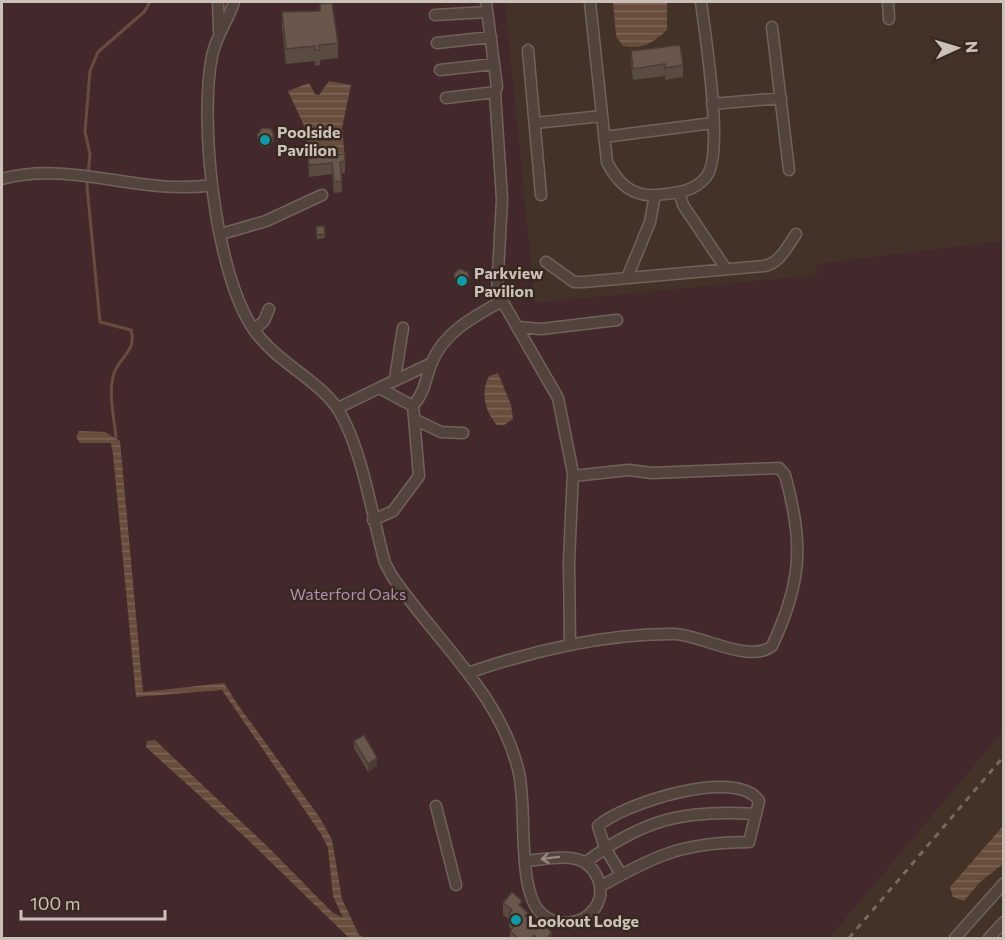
<svg xmlns="http://www.w3.org/2000/svg" width="1005" height="940" font-family="Commissioner,sans-serif">
  <defs>
    <pattern id="water-rules" width="6" height="5" patternUnits="userSpaceOnUse" patternTransform="scale(1.5)"><rect width="6" height="5" fill="#694d3c"/><path d="M0 2.5h6" fill="none" stroke="#7d6556"/></pattern>
  </defs>
  <rect width="100%" height="100%" fill="#433227"/>
  <path fill="#44292c" d="M2,2H505L535,303L818,275L816,264L1003,241V731L829,938H2Z"/>
  <path fill="url(#water-rules)" d="M613,2H667V30C653,43 642,50 623,46L616,36Z
    M329,81L351,85L342,128L345,159L310,163L306,130L288,91L309,83L315,94L319,95Z
    M498,373L511,405L513,419L504,425H497C485,411 480,393 489,376Z
    M79,431L105,432L120,441L143,692L224,683L238,705L320,818L332,840L342,899L359,935L366,938H349L246,838L146,747L147,741L155,740L268,847L332,912L343,918L333,896L328,848L321,834L222,690L136,697L113,454L111,443H80L76,437Z
    M1003,826V864L980,882L964,901L953,897L950,887Z"/>
  <g fill="none" stroke-linecap="round" stroke-linejoin="round">
    <path stroke="#694d3c" stroke-width="3" d="M116,437C114,417 106,384 117,367C126,352 136,348 131,330L100,322L87,186L90,154L85,132L90,71L98,52L144,12L150,2"/>
    <g stroke="#70625a" stroke-width="13">
      <path id="minor" d="M218,2L219,31
        M234,2C228,21 216,36 212,56C199,122 215,274 254,330C276,362 322,382 339,411C363,451 372,517 385,563L392,576C436,641 501,694 519,773C527,808 517,885 539,911C553,927 582,927 595,908C601,899 602,889 598,879C586,848 551,859 526,861
        M590,2L607,162C617,182 631,197 656,195C674,193 693,193 706,177C725,156 705,34 701,2
        M888,2L889,19
        M435,15L487,12
        M772,27L789,170
        M437,43L491,37
        M528,50L541,195
        M440,70L494,64
        M495,92L502,199L497,292L558,398L573,473L569,561L570,645
        M446,98L495,92L497,87L486,2
        M712,104L781,98
        M535,123L602,116
        M604,137L713,123
        M2,179C73,160 141,196 212,185
        M679,192L683,205L726,269
        M221,234L266,221L322,195
        M546,262L574,282H583L764,266C780,263 787,247 796,234
        M627,278L650,222L655,195
        M518,327L541,329L617,320
        M254,330L264,321L269,309
        M395,378L403,328
        M379,388L432,363
        M338,408L379,388L413,406C427,388 424,381 432,362C444,332 475,316 502,301
        M414,419L441,432L463,433
        M373,520L393,511L419,476L413,406
        M468,673C531,651 608,633 675,634C701,635 750,664 772,646C802,582 804,543 785,475L779,468L652,473L629,470L573,476
        M436,806L456,885
        M586,862C644,819 685,809 756,814L749,842C684,842 656,855 601,886
        M621,874L605,848L598,826C624,803 737,767 759,801L756,814
        M955,938L1004,883
        M989,938L1004,922"/>
    </g>
    <use href="#minor" stroke="#52443c" stroke-width="10"/>
    <path stroke="#79685e" stroke-width="3" stroke-dasharray="6 6" stroke-linecap="butt" d="M849,938L1004,756"/>
  </g>
  <path fill="#5a4b41" d="M282,12L338,43V58L320,60V65L315,66V61L286,64L282,28Z
    M631,51L683,65V77L665,80V76L633,80L631,63Z
    M257,135L274,140L269,147H261L257,139Z
    M308,158L345,161V173H341L342,192L334,193L332,174L309,177Z
    M324,226L325,238L317,239L316,227Z
    M454,274L469,283L463,288L456,286Z
    M354,741L377,766L368,772L354,748Z
    M503,903L522,909L528,919L552,939H510V931L512,929L509,927V919L503,915Z"/>
  <path fill="#4a3d35" d="M274,136V140L269,147V143Z
    M469,279V283L463,288V284Z
    M377,758V766L368,772V764Z
    M552,932V939H546Z"/>
  <path fill="#69574c" stroke="#4a3d35" stroke-width="1.5" d="M332,3L338,43L319,45L320,50H315V46L286,49L282,12L320,11V4Z
    M680,45L683,65L665,68V64L633,69L631,51Z
    M262,128L271,129L274,136L269,143H261L257,135Z
    M345,154V161L340,162L342,181L334,182L332,163L309,165L308,158Z
    M324,226L325,234L317,235L316,227Z
    M459,269L468,272L469,279L463,284L456,282L454,274Z
    M364,735L377,758L368,764L354,741Z
    M512,892L522,901L519,905L528,913L525,916L537,927L541,923L552,932L546,939H537L534,935L531,939H519L510,931L517,922L509,915L512,910L503,903Z"/>
  <defs><path id="oneway-shaft" d="M-6 0H5M1.5-3L5.5 0L1.5 3" fill="none" stroke-width="1.6" stroke-linecap="round" stroke-linejoin="round" transform="scale(1.5)"/></defs>
  <use stroke="#958981" href="#oneway-shaft" transform="translate(550 858) rotate(173)"/>
  <g fill="#0f9aa8" stroke="#382920" stroke-width="2">
    <circle cx="265" cy="140" r="6"/>
    <circle cx="462" cy="281" r="6"/>
    <circle cx="516" cy="920" r="6"/>
  </g>
  <g text-anchor="middle" dominant-baseline="central" stroke-width="5" stroke-linejoin="round" paint-order="stroke">
    <g font-size="16" font-weight="bold" fill="#ccc1b9" stroke="#382920" text-anchor="start">
      <text x="277" y="131">Poolside<tspan x="277" dy="18">Pavilion</tspan></text>
      <text x="474" y="272">Parkview<tspan x="474" dy="18">Pavilion</tspan></text>
      <text x="528" y="920">Lookout Lodge</text>
    </g>
    <g font-size="16" fill="#b18daf" stroke="#382920">
      <text x="348" y="593">Waterford Oaks</text>
    </g>
  </g>
  <rect width="1005" height="940" fill="none" stroke="#ccc1b9" stroke-width="6"/>
  <g transform="translate(957 48) rotate(86)" stroke="#382920" stroke-width="4.5" paint-order="stroke">
  <path d="M0-4.5L10 22L0 15L-10 22Z" fill="#ccc1b9"/>
  <text y="-9" font-size="16" font-weight="bold" text-anchor="middle" fill="#ccc1b9">N</text>
  </g>
  <path d="M21 910v9h144v-9" fill="none" stroke="#ccc1b9" stroke-width="3"/>
  <text x="30" y="910" font-size="18" fill="#ccc1b9" stroke="#382920" stroke-width="4.5" paint-order="stroke">100 m</text>
</svg>
